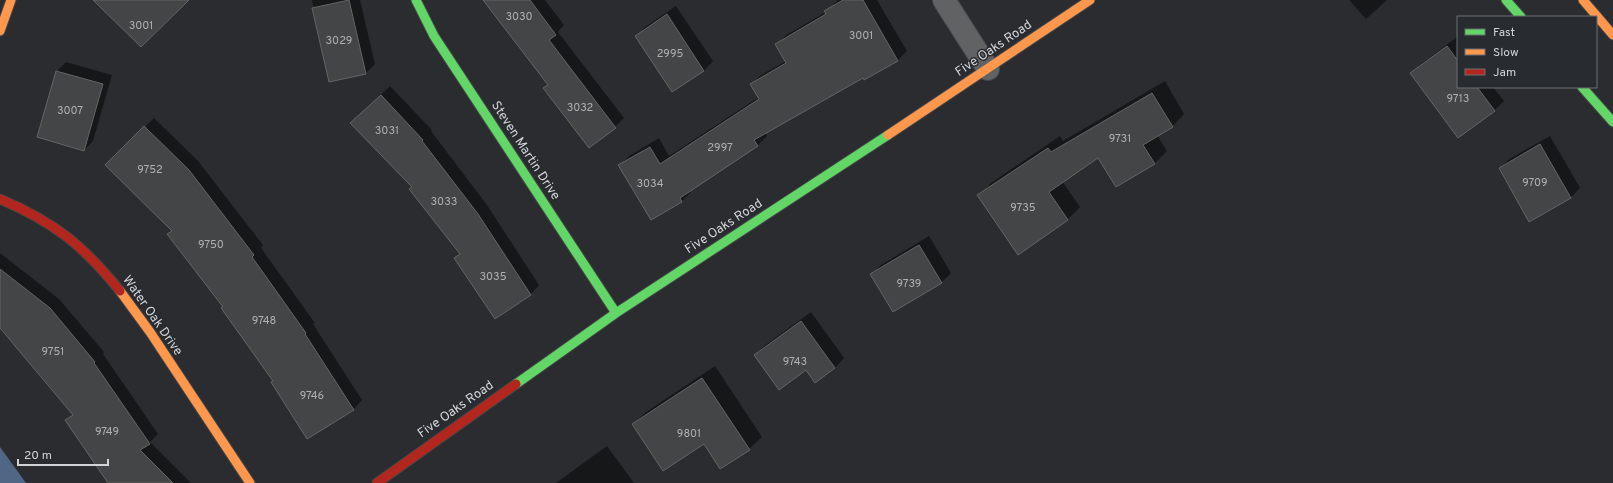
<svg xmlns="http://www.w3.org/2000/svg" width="1613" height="483" font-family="Overpass,sans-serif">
  <rect width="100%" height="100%" fill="#2a2c2f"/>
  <path fill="#4f6785" d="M0,447L26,483H0Z"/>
  <path fill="#0007" d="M312,0H360L375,64L366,73L330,81Z
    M484,0H545L564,25L558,32L624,118L615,127Z
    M838,0H877L907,51L898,60L865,79L863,76L765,133L767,136L758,145L690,190L691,192L682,201L651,219L619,166L629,156L659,138L669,156L759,97L751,85L761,75L786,61L776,45L786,35L826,12Z
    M1349,0H1387L1366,19Z
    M676,6L713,61L704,71L673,91L636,36L645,27Z
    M1457,37L1458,39V87H1493L1504,101L1494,111L1412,73L1421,64Z
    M66,62L112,75L93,141L84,150L57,71Z
    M1165,81L1184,114L1172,127L1157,135L1167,151L1154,164L1099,156L1062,181L1080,207L1067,220L979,196L991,183L1060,136L1063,141Z
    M390,86L432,130L431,131L487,205L539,285L530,295L456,258L460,253L361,114Z
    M154,118L198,161L263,245L261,248L315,323L313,324L362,400L353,410L274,380L172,231L106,165Z
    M1550,136L1580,188L1571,197L1530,221L1500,169L1509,159Z
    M929,236L951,273L942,282L894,310L871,275L881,265Z
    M0,253L59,299L104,352L103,354L158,434L150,442L191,483H110L66,420L73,414L0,326Z
    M811,312L844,358L835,368L816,381L807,369L755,355L764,346Z
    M715,366L762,437L749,449L704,443L633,424L646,412Z
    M607,446L634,483H556Z"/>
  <path fill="#444546" stroke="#646565" d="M93,0H189L141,47Z
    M349,0L366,74L329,82L312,8Z
    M483,0H530L556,35L549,40L616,128L589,148L543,88L548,85Z
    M843,0H863L898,61L864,80L863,78L754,140L758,146L680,198L682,202L651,220L618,165L650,147L660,164L759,99L750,84L786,63L775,44L826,14L824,11Z
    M667,14L704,71L672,92L635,36Z
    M1447,46L1458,61V87H1477L1495,111L1458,138L1410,73Z
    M56,71L103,84L84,151L37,137Z
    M1152,93L1173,127L1143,145L1155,164L1116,187L1098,158L1049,192L1068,220L1018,255L977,195L1048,148L1051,152Z
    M381,95L423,140L422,141L478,214L531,295L495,319L454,258L460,254L409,189L412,187L350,123Z
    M144,126L189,170L254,255L252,257L306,333L305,334L354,410L307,439L271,382L273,381L221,308L223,307L167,234L172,231L105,165Z
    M1540,144L1571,198L1529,222L1499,168Z
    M919,245L942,283L893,312L870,274Z
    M0,269L50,308L95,362L94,363L150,444L140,450L173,483H108L65,420L73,415L0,328Z
    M801,321L835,368L815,383L806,370L779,390L754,355Z
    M702,378L750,450L720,469L704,444L663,471L632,424Z"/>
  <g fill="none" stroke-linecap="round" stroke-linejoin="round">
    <g stroke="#454749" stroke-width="24">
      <path id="street" d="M944,0L988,69"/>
    </g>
    <g stroke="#454749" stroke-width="11">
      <path id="fast" d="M416,0L434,36L616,313
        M1506,0L1521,17
        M1582,87L1613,122
        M516,384L616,313L888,135"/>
    </g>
    <g stroke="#454749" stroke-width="11">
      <path id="slow" d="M1583,0L1613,35
        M0,31L11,0
        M888,135L1090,0
        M120,291L150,332L250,483"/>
    </g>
    <g stroke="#454749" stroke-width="11">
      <path id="jam" d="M0,199C54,222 83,245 120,291
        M377,483L516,384"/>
    </g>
    <use href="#street" stroke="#606264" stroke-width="22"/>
    <use href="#fast" stroke="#63d668" stroke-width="9"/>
    <use href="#slow" stroke="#ff974d" stroke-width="9"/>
    <use href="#jam" stroke="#b3261e" stroke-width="9"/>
  </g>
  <g text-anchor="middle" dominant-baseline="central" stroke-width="3" stroke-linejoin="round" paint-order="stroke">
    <g font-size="11" fill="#aeb0b2">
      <text x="519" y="17">3030</text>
      <text x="141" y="26">3001</text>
      <text x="861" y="36">3001</text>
      <text x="339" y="41">3029</text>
      <text x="670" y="54">2995</text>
      <text x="1458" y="99">9713</text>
      <text x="580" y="108">3032</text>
      <text x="70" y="111">3007</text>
      <text x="387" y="131">3031</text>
      <text x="1120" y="139">9731</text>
      <text x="720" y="148">2997</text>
      <text x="150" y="170">9752</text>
      <text x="1535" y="183">9709</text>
      <text x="650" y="184">3034</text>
      <text x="444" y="202">3033</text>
      <text x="1023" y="208">9735</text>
      <text x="211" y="245">9750</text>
      <text x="493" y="277">3035</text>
      <text x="909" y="284">9739</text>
      <text x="264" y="321">9748</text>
      <text x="53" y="352">9751</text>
      <text x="795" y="362">9743</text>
      <text x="312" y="396">9746</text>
      <text x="107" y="432">9749</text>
      <text x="689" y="434">9801</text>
    </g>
    <g font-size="13" fill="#d1d3d6" stroke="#282c31">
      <text transform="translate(994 49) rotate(-34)">Five Oaks Road</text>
      <text transform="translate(525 151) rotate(57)">Steven Martin Drive</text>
      <text transform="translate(724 227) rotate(-33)">Five Oaks Road</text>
      <text transform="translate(152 316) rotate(55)">Water Oak Drive</text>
      <text transform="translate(456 410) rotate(-35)">Five Oaks Road</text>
    </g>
  </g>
  <rect x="1457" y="16" width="140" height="72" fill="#282c31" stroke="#6c6f73"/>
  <rect x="1465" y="29" width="20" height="6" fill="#63d668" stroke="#6c6f73"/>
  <text x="1493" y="36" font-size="12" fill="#d1d3d6">Fast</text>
  <rect x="1465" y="49" width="20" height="6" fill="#ff974d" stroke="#6c6f73"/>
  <text x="1493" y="56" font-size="12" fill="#d1d3d6">Slow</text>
  <rect x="1465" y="69" width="20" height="6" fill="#b3261e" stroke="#6c6f73"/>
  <text x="1493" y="76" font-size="12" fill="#d1d3d6">Jam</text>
  <path d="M18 459v6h90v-6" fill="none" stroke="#d1d3d6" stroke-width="2"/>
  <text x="24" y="459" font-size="12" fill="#d1d3d6" stroke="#282c31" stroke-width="3" paint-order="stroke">20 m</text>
</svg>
